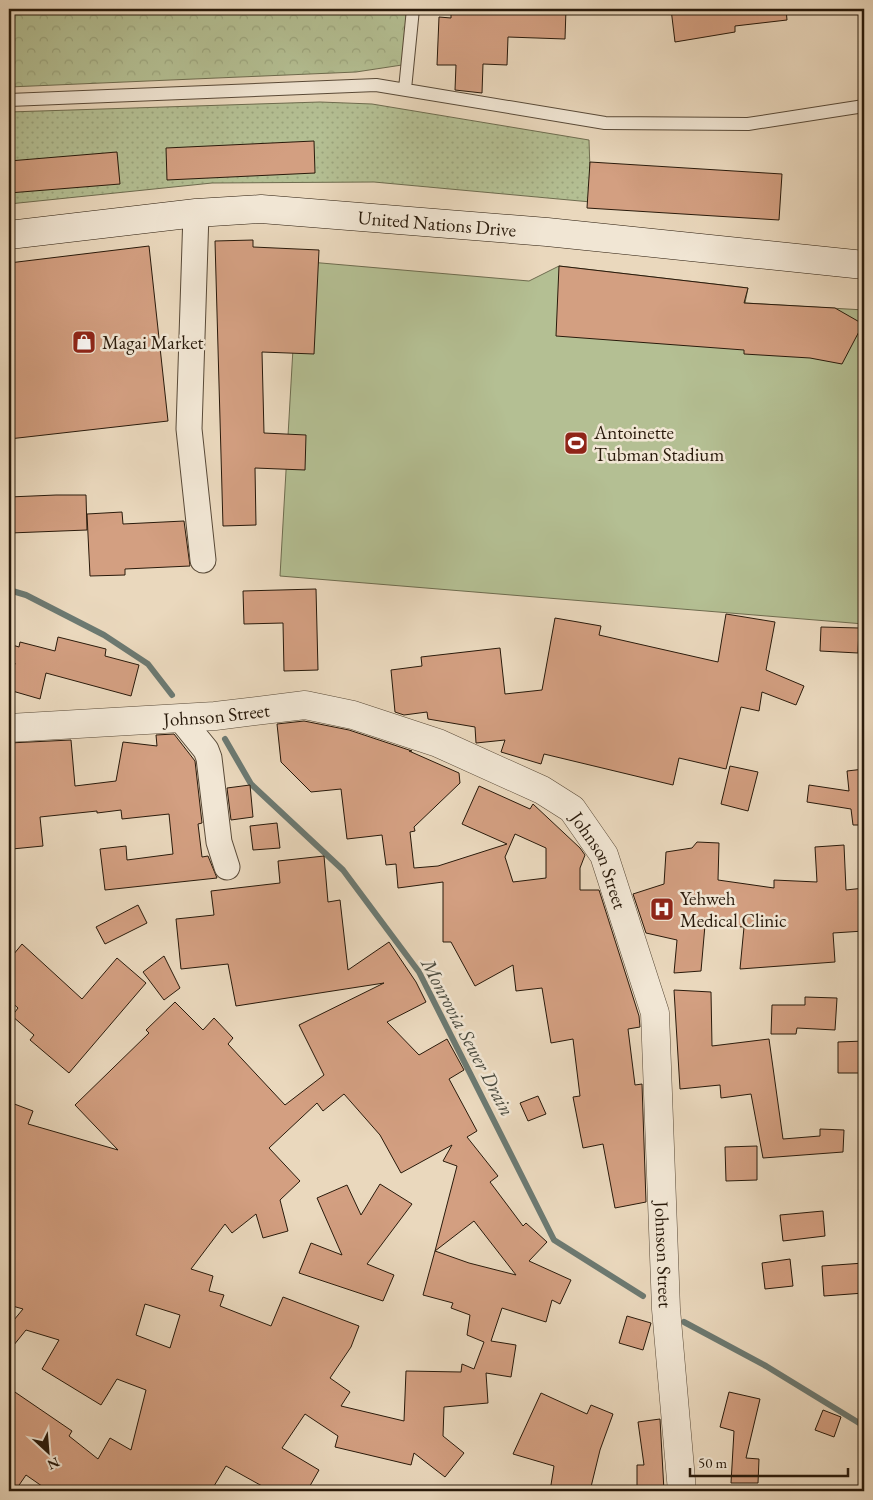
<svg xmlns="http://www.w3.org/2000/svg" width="873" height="1500" font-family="'EB Garamond',serif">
  <defs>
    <pattern id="grass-dots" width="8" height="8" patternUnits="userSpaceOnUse" patternTransform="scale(1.25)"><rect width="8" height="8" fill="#b4bf93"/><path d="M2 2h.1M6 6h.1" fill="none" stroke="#9ba47d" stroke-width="1.8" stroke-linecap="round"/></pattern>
    <pattern id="forest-crowns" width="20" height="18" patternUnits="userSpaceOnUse" patternTransform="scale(1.25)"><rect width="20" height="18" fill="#b4bf93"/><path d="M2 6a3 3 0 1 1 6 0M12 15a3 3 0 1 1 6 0" fill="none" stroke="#9ba47d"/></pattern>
  </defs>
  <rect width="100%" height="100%" fill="#ead8bd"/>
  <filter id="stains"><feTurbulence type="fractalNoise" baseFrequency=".004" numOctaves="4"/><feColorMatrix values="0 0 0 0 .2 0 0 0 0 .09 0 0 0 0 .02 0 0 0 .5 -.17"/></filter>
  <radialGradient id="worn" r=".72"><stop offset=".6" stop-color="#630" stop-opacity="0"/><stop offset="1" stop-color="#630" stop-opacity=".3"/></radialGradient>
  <path fill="url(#grass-dots)" stroke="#6e6c4f" d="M320,102L372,104L589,140L591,202L374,182L212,183L9,204V112Z"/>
  <path fill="url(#forest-crowns)" stroke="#6e6c4f" d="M9,9H407L402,65L356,72L9,87Z"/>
  <path fill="#b4bf93" stroke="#6e6c4f" d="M298,261L529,281L559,266L748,288L745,303L864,310V624L280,576Z"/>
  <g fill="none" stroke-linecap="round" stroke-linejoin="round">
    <path stroke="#6c7971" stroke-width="6" d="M9,590L26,595L104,635L148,664L172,695
      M225,739L251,784L343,870L419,972L554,1240L643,1296
      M684,1322L766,1366L864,1426"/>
  </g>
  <path fill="#d39f81" stroke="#291a0b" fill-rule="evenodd" d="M451,9H566L565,39L508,37L507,65L483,64L482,93L455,90L456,65H437L439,17L451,18Z
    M671,9H786L787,20L735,26V32L675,42Z
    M314,141L315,173L167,180L166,148Z
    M117,152L120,184L9,193V161Z
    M590,162L782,174L779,220L587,208Z
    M253,240V247L319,250L314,354L262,352L264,433L306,435L305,470L255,468L256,525L223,526L215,241Z
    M149,246L168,421L9,439V263Z
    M559,266L748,288L744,303L835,308L863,324L842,364L810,358L744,354V350L556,336Z
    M56,495H86L87,530L10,533L9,497Z
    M122,512L123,524L184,521L190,566L125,569V575L90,576L87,514Z
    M316,589L318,670L284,671L283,623L244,624L243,591Z
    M726,614L775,622L766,670L804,686L796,705L762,692L759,711L741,707L726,769L679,758L673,785L544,754L541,764L501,752L505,740L476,743L475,727L428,719L427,712L404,715L395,712L391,670L422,666L421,657L500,648L505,694L542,690L555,618L601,626L599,635L718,662Z
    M821,627L859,628L858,653L820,651Z
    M58,637L106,649L105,656L139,665L131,696L46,673L40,699L9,690L15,663L9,661V644L19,647L20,642L55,651Z
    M304,721L349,730L412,751H409L459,773L460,783L414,827L415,831L410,832L414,868L438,866L507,844L462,824L479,786L530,809L533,804L580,848L585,855L580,868V890H599L639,1016L640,1027L628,1029L635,1085L642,1084L646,1202L615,1208L603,1144L583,1148L573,1097L580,1096L573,1039L551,1043L542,988L516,991L513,965L475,986L451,942H443V882L398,888L396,864L386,865L382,835L347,839L341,789L311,792L281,762L277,724ZM515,834L546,848V878L513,882L505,857Z
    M174,734L195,761L202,823L198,824L202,857L208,856L217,878L105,890L100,849L126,846L127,860L173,854L169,814L122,819L121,810L97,813V811L40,817L43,846L12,849L9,816V743L71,740L75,786L116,781L123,742L157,746L156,735Z
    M730,766L758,772L748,811L721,804Z
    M864,769V825H853L851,809L807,802L809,785L849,791L847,771Z
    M250,785L253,817L231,820L227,788Z
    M277,823L280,848L253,850L250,826Z
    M697,842L719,843L718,880L774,888V880L817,882L815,847L844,845L846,890L864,888V931L833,933L835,962L740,969L744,927L705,925L701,971L674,973L677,940L646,933L633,894L664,884L666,852L692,848Z
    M324,856L328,902L340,900L348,970L389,942L416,982L426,1002L387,1022L419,1055L447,1039L464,1070L449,1079L477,1131L467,1137L498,1176L490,1182L523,1226L526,1223L547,1242L529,1261L571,1280L560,1304L552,1300L546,1322L502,1308L491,1341L516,1345L511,1377L486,1373L488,1403L444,1407L443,1436L464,1453L445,1477L414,1453L411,1465L335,1447L338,1436L305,1414L282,1448L319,1470L307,1491H259L262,1486L226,1466L211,1491H49L26,1475L15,1491H9V1388L72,1431L69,1436L98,1459L110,1438L131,1450L146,1390L117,1379L101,1405L42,1369L59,1340L26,1330L9,1351V1326L23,1309L9,1305V1102L33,1111L28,1124L118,1150L75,1105L149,1033L146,1030L175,1002L203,1030L214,1018L233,1038L228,1044L285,1105L324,1075L299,1025L384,983L236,1006L228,964L181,969L176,919L214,915L211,891L280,883L278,861ZM344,1094L380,1135L401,1173L452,1145L443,1161L457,1166L435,1251L474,1221L516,1275L469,1263L435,1251L423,1295L453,1303L451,1308L470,1315L467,1335L484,1342L474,1369L462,1364L461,1372L406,1371L404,1421L341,1406L350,1392L330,1378L351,1347L359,1326L283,1297L271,1326L220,1306L224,1295L209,1291L213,1276L191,1269L225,1224L232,1233L256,1214L263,1238L288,1231L280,1200L300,1181L269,1148L317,1103L323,1111ZM145,1304L180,1315L170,1348L136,1335Z
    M138,905L147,923L105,944L96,927Z
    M22,944L82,999L117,958L146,983L69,1073L30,1040L34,1035L12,1016L18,1008L9,1000V960Z
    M164,956L180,988L164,1000L143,972Z
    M674,990L711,992L712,1046L769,1039L783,1139L820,1136V1129L844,1130L843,1152L763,1158L751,1094L721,1098L720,1085L680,1089Z
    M805,997L837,998L835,1030L797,1028L796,1034H771L772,1005H805Z
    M864,1041V1073H838V1042Z
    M538,1096L546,1114L528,1121L520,1103Z
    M757,1146V1180L726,1181L725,1147Z
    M380,1184L412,1204L367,1264L394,1275L383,1301L299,1273L311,1243L342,1255L317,1198L347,1185L361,1215Z
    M823,1211L825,1236L783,1241L780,1215Z
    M790,1259L793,1286L765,1289L762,1263Z
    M864,1263V1293L824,1296L822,1266Z
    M627,1316L651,1323L643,1350L619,1343Z
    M729,1392L760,1399L746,1458L759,1459L758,1483H731L734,1431L720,1427Z
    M541,1393L587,1414L591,1405L613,1414L600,1450L590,1491H550L554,1466L513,1454Z
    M823,1410L841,1417L834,1437L815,1430Z
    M660,1419L664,1491H637V1465H644L638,1422Z"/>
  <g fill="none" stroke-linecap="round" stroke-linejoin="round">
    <g stroke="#594a38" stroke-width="14">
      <path id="service" d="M405,89L413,9
        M9,100L376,85L605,123L748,124L864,106"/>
    </g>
    <g stroke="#594a38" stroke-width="27">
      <path id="minor" d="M196,213L189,429L203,560
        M180,718L206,750L209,758L219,842L227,867"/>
    </g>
    <g stroke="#594a38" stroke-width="29">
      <g id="tertiary">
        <path id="s1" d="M9,728L215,716L305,705L353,715L438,743L542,790L572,809L604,855L655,1013L666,1309L682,1491"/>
      </g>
    </g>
    <g stroke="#291a0b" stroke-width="29">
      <g id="secondary">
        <path id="s2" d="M9,235L196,213L261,209L547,232L864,265"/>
      </g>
    </g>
    <use href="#service" stroke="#f1e6d4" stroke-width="12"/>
    <use href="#minor" stroke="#f1e6d4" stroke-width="25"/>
    <use href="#tertiary" stroke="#f1e6d4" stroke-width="28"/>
    <use href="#secondary" stroke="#f1e6d4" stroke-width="28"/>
  </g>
  <defs>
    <g id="shop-square" transform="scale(1.25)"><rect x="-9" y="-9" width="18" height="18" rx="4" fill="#8f2418" stroke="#f1e6d4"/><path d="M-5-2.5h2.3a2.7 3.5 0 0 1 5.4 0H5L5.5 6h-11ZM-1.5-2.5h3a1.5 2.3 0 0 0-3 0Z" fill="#fff"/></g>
    <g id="stadium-square" transform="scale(1.25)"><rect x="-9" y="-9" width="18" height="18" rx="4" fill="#8f2418" stroke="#f1e6d4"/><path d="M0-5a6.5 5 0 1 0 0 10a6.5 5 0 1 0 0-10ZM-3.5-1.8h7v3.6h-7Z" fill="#fff"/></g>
    <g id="hospital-square" transform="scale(1.25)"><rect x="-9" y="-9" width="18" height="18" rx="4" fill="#8f2418" stroke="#f1e6d4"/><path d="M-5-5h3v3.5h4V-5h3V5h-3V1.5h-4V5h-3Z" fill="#fff"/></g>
  </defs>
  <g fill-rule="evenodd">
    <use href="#shop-square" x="84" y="342"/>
    <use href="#stadium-square" x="576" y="443"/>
    <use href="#hospital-square" x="662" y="909"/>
  </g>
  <g text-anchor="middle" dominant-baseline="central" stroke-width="5" stroke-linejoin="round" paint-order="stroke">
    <g font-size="19" fill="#291a0b" stroke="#f1e6d4">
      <text stroke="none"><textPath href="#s2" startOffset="430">United Nations Drive</textPath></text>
      <text stroke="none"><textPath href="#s1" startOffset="208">Johnson Street</textPath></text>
      <text stroke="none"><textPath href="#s1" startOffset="644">Johnson Street</textPath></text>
      <text stroke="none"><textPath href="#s1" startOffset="1049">Johnson Street</textPath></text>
    </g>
    <g font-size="19" fill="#291a0b" stroke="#f1e6d4" text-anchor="start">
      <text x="102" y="342">Magai Market</text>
      <text x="594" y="432">Antoinette<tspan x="594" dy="22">Tubman Stadium</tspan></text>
      <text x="680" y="898">Yehweh<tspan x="680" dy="22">Medical Clinic</tspan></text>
    </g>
    <g font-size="20" font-style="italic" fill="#4a4a3e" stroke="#f1e6d4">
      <text transform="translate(468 1037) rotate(62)">Monrovia Sewer Drain</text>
    </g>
  </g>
  <rect width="873" height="1500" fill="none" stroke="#ead8bd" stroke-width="30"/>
  <rect x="10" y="10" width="853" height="1480" fill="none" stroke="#291a0b" stroke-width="2.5"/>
  <rect x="15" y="15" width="843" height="1470" fill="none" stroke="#291a0b"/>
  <g transform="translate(48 1452) rotate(154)" stroke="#f1e6d4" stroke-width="4" paint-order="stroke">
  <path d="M0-4L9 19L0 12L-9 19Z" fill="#291a0b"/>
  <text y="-8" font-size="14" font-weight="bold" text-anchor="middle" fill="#291a0b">N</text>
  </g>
  <path d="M690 1468v8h158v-8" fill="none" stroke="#291a0b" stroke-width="2.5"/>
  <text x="698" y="1468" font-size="15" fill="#291a0b" stroke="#f1e6d4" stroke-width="4" paint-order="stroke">50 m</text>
  <rect width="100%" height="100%" filter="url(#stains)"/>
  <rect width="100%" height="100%" fill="url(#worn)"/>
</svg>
